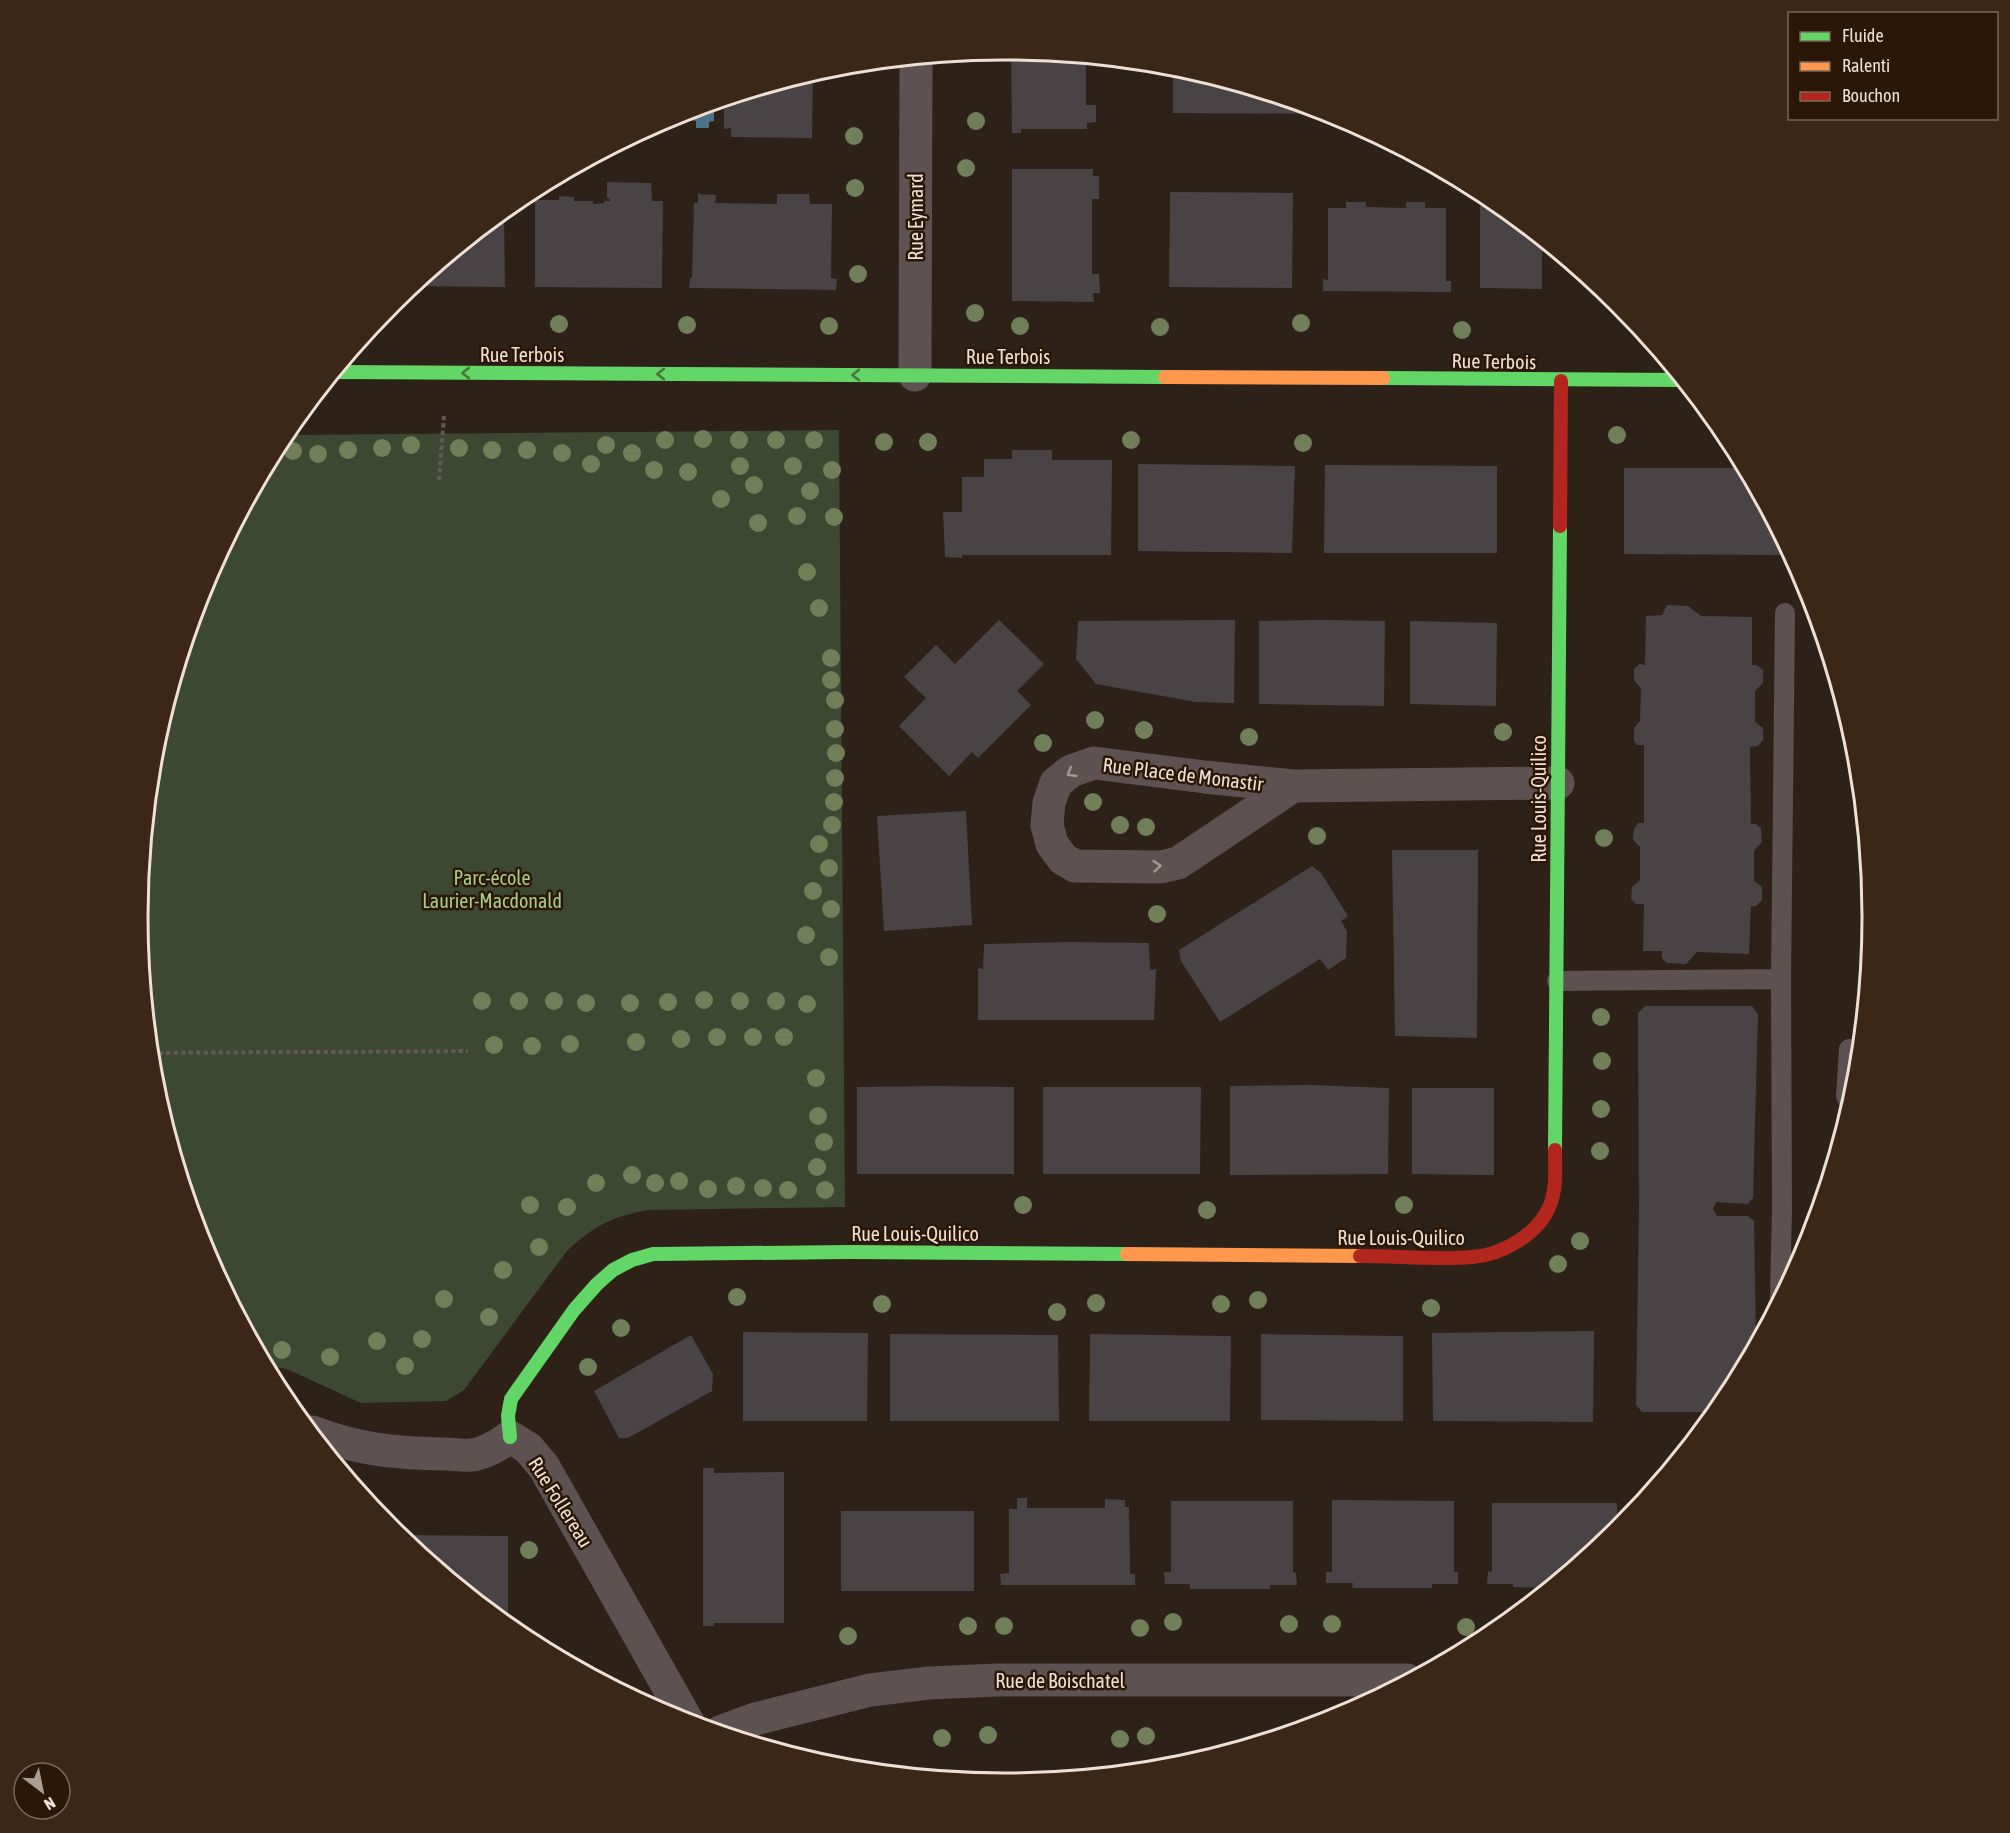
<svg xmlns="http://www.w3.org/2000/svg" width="2010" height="1833" font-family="'Asap Condensed',sans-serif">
  <rect width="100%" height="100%" fill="#2d2118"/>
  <path fill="#3c4830" d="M839,430L845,1207L648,1210C611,1217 595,1225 567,1251L464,1390L446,1401L361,1403L289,1370L267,1365L204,1248L155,1085L138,916L155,747L204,584L284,435Z"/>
  <path fill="#4c728a" d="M714,103V121L709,122V128H696V121L691,120L692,110Z"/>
  <path fill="#4a4346" d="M1011,50L1086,58V105H1096V122L1087,123V129H1021V133H1012Z
    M1173,66L1331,114L1173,113Z
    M813,73L812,138L731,137V128L724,129V100Z
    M1012,169H1093V176H1099V199H1092V274H1099L1100,293H1093L1094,302L1012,301Z
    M607,182L651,183L652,201H663L662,288L535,287V200H559V196L574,197V201H593V204L604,203V201H610L609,198H607Z
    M1170,192L1293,193L1292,288L1169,287Z
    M698,194L716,195L715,203L777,204V194H809L810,204H832L831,278L837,279L836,290L689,288L690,278H692L694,203H698Z
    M1480,194L1487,196L1542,241V289L1480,288Z
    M1346,202H1366V207L1406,208V202H1425V208H1446V281H1451V292L1323,291V279L1328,280V208H1346Z
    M504,212L505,287L413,286L440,264Z
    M1012,450H1052V460H1112L1111,555H962V558L945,557L943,512H962V477H984V459H1012Z
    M1138,464L1295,466L1292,553L1138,551Z
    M1325,465L1497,466V553H1324Z
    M1624,468H1744L1790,555L1624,554Z
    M1667,605L1688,606L1701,616L1752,617V665H1757L1763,670V683L1755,691V722L1763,728V740L1758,746L1750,747L1751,824H1756L1761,828L1762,842L1754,851V881L1762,887V900L1756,906H1751L1749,954L1697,952L1686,964L1667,963L1662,958V951H1643L1644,904H1636L1631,899L1632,887L1640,880V847L1633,840L1634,829L1638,823H1644V745H1637L1634,741V728L1640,721L1641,689L1634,680V669L1639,664L1645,665L1646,616L1662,615Z
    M999,620L1044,664L1017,691L1031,705L978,758L972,752L949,776L899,726L926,698L904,677L936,645L955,664Z
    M1235,620L1234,703L1196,702L1096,684L1076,659L1078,621Z
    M1321,620L1385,621L1384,706L1259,704V621Z
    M1410,621L1497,623L1496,706L1410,704Z
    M966,811L972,925L884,931L877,816Z
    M1392,850H1478L1477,1038L1395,1036Z
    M1312,866L1321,873L1348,916L1341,921L1347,931L1346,958L1328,970L1320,959L1220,1022L1181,961L1179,950Z
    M1069,942L1149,943L1150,970L1156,969L1154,1020H978V968L983,969L984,944Z
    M1645,1006H1752L1758,1014L1753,1198L1748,1204L1716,1202L1713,1209L1717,1216H1748L1754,1221L1756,1342L1726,1398L1715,1412H1642L1636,1405L1639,1209L1638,1013Z
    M1310,1085L1389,1088L1388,1174L1230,1175V1086Z
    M937,1086L1014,1087V1174H857V1087Z
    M1043,1087H1201L1200,1174H1043Z
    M1412,1088H1494V1175L1412,1174Z
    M1594,1331L1593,1422L1433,1421L1432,1333Z
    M743,1332L868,1333L867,1421H743Z
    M890,1334L1058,1335L1059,1421H890Z
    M1090,1334L1231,1336L1230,1421H1089Z
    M1261,1334L1403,1336V1421L1261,1420Z
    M691,1335L713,1374L712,1391L628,1438H619L594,1391Z
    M703,1468H714V1473L784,1472V1623H714V1626H703Z
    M1017,1498H1027V1508H1105V1499L1125,1500V1507H1129L1130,1574H1135V1585H1001L1000,1574L1009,1573V1509H1017Z
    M1332,1500L1454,1501V1572H1458V1584H1432V1588H1352L1353,1583H1326V1572H1332Z
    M1171,1501H1293V1572L1296,1573L1297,1585H1270V1589H1190V1584H1165L1164,1572H1171Z
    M1492,1503H1617V1530L1547,1588L1513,1587V1584H1487L1488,1571L1492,1572Z
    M841,1511H974V1591H841Z
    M398,1535L508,1536V1617H499Z
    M991,1772L1094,1773L1095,1775L1005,1783L991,1782Z"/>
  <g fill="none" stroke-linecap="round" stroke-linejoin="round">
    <path stroke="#635856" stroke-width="4" stroke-dasharray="4.5 3" stroke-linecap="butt" d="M439,480L444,416
      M151,1053L468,1051"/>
    <path stroke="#5e5151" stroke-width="20" d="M1781,979L1785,613
      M1557,981L1781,979L1782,1210L1780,1297
      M1850,1105L1846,1096L1849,1049H1859"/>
    <path stroke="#5e5151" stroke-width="33" d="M915,375L916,58
      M1293,786L1178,863L1161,867L1075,866L1063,859L1052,844L1047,825L1049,803L1056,783L1071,771L1094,763L1205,777L1293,786L1558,783
      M312,1432C360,1450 394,1453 445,1454C455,1454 468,1457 477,1454C490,1451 499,1444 510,1437L528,1448L544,1467L688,1722
      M720,1732L755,1719L870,1690L929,1683L997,1680H1407"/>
    <path stroke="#63d668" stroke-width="14" d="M335,372L1165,377
      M1383,378L1681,380
      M1555,1150L1560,526
      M510,1437L508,1416L511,1399L574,1310L597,1284L613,1270L632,1260L653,1254L849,1252L1127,1254"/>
    <path stroke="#ff974d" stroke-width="14" d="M1165,377L1383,378
      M1127,1254L1360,1256"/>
    <path stroke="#b3261e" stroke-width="14" d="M1560,526L1561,381
      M1360,1256C1397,1256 1435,1260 1472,1257C1502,1255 1539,1234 1550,1205C1557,1187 1555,1168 1555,1150"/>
  </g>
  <g fill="#707f58">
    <circle cx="976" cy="121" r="9"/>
    <circle cx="854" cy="136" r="9"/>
    <circle cx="966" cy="168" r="9"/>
    <circle cx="855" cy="188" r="9"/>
    <circle cx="858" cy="274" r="9"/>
    <circle cx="975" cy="313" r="9"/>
    <circle cx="1301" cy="323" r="9"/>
    <circle cx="559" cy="324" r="9"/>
    <circle cx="687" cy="325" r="9"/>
    <circle cx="829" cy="326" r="9"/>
    <circle cx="1020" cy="326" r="9"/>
    <circle cx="1160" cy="327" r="9"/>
    <circle cx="1462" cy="330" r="9"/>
    <circle cx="1617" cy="435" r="9"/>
    <circle cx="703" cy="439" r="9"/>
    <circle cx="665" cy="440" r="9"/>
    <circle cx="739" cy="440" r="9"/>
    <circle cx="776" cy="440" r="9"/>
    <circle cx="814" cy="440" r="9"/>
    <circle cx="1131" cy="440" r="9"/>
    <circle cx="884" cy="442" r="9"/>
    <circle cx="928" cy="442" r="9"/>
    <circle cx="1303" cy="443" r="9"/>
    <circle cx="411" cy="445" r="9"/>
    <circle cx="606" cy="445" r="9"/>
    <circle cx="382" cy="448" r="9"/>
    <circle cx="459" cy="448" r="9"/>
    <circle cx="348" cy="450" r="9"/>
    <circle cx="492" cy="450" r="9"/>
    <circle cx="527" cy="450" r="9"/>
    <circle cx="293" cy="451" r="9"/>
    <circle cx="562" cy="453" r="9"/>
    <circle cx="632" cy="453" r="9"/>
    <circle cx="318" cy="454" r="9"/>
    <circle cx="591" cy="464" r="9"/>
    <circle cx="740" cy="466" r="9"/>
    <circle cx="793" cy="466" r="9"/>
    <circle cx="654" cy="470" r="9"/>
    <circle cx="832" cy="470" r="9"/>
    <circle cx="688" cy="472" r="9"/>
    <circle cx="754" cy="485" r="9"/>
    <circle cx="810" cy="491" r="9"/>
    <circle cx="721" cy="499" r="9"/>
    <circle cx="797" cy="516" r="9"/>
    <circle cx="834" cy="517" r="9"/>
    <circle cx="758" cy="523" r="9"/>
    <circle cx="807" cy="572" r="9"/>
    <circle cx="819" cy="608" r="9"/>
    <circle cx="831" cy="658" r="9"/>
    <circle cx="831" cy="680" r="9"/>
    <circle cx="835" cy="700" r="9"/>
    <circle cx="1095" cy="720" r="9"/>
    <circle cx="835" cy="729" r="9"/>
    <circle cx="1144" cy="730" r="9"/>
    <circle cx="1503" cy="732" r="9"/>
    <circle cx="1249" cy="737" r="9"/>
    <circle cx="1043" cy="743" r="9"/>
    <circle cx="836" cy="753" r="9"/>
    <circle cx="835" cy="778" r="9"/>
    <circle cx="834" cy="802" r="9"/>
    <circle cx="1093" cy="802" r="9"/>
    <circle cx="832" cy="825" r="9"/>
    <circle cx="1120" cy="825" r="9"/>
    <circle cx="1146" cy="827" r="9"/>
    <circle cx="1317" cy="836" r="9"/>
    <circle cx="1604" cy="838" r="9"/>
    <circle cx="819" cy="844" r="9"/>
    <circle cx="829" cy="868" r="9"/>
    <circle cx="813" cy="891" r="9"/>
    <circle cx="831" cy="909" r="9"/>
    <circle cx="1157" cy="914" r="9"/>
    <circle cx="806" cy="935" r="9"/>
    <circle cx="829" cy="957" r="9"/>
    <circle cx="704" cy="1000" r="9"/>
    <circle cx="482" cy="1001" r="9"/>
    <circle cx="519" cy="1001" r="9"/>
    <circle cx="554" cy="1001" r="9"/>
    <circle cx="740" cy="1001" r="9"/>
    <circle cx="776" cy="1001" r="9"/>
    <circle cx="668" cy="1002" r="9"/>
    <circle cx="586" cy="1003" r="9"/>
    <circle cx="630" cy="1003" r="9"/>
    <circle cx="807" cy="1004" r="9"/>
    <circle cx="1601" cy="1017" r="9"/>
    <circle cx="717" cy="1037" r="9"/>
    <circle cx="753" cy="1037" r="9"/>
    <circle cx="784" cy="1037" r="9"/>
    <circle cx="681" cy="1039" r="9"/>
    <circle cx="636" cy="1042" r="9"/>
    <circle cx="570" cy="1044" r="9"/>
    <circle cx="494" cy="1045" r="9"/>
    <circle cx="532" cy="1046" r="9"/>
    <circle cx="1602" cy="1061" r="9"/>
    <circle cx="816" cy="1078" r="9"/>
    <circle cx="1601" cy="1109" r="9"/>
    <circle cx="818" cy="1116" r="9"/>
    <circle cx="824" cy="1142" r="9"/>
    <circle cx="1600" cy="1151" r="9"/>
    <circle cx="817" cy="1167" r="9"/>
    <circle cx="632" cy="1175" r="9"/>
    <circle cx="679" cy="1181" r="9"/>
    <circle cx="596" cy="1183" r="9"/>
    <circle cx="655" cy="1183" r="9"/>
    <circle cx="736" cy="1186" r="9"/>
    <circle cx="763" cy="1188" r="9"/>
    <circle cx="708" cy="1189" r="9"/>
    <circle cx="788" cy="1190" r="9"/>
    <circle cx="825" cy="1190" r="9"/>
    <circle cx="530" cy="1205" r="9"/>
    <circle cx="1023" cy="1205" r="9"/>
    <circle cx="1404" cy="1205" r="9"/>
    <circle cx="567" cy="1207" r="9"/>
    <circle cx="1207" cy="1210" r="9"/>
    <circle cx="1580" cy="1241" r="9"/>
    <circle cx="539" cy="1247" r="9"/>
    <circle cx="1558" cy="1264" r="9"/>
    <circle cx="503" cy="1270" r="9"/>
    <circle cx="737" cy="1297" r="9"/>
    <circle cx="444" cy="1299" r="9"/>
    <circle cx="1258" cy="1300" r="9"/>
    <circle cx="1096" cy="1303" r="9"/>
    <circle cx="882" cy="1304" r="9"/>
    <circle cx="1221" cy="1304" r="9"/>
    <circle cx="1431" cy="1308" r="9"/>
    <circle cx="1057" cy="1312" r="9"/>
    <circle cx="489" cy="1317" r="9"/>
    <circle cx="621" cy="1328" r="9"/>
    <circle cx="422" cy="1339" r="9"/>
    <circle cx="377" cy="1341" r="9"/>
    <circle cx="282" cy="1350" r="9"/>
    <circle cx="330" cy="1357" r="9"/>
    <circle cx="405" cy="1366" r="9"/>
    <circle cx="588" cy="1367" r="9"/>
    <circle cx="529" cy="1550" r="9"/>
    <circle cx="1173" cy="1622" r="9"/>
    <circle cx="1289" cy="1624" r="9"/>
    <circle cx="1332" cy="1624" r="9"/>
    <circle cx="968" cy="1626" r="9"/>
    <circle cx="1004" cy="1626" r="9"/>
    <circle cx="1466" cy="1627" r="9"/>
    <circle cx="1140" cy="1628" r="9"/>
    <circle cx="848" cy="1636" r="9"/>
    <circle cx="988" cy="1735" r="9"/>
    <circle cx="1146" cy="1736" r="9"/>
    <circle cx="942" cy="1738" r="9"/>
    <circle cx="1120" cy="1739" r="9"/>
  </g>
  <defs><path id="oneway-chevron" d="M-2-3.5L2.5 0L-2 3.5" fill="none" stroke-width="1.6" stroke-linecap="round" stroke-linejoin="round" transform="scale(1.5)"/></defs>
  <g stroke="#487637">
    <use href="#oneway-chevron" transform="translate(466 373) rotate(-180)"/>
    <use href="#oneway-chevron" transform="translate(661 374) rotate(-180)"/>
    <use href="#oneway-chevron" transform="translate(856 375) rotate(-180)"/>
  </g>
  <g stroke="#a69893">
    <use href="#oneway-chevron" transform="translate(1071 773) rotate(149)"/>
    <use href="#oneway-chevron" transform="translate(1157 866) rotate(-5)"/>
  </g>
  <g text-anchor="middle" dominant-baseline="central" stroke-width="5" stroke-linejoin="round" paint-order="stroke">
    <g font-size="20" fill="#efe0d5" stroke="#2c1706">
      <text transform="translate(915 217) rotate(-90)">Rue Eymard</text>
      <text x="522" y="354">Rue Terbois</text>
      <text x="1008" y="356">Rue Terbois</text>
      <text transform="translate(1494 361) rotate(1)">Rue Terbois</text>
      <text transform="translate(1183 774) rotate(7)">Rue Place de Monastir</text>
      <text transform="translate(1538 799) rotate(-90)">Rue Louis-Quilico</text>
      <text x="915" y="1233">Rue Louis-Quilico</text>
      <text x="1401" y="1237">Rue Louis-Quilico</text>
      <text transform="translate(561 1502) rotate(58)">Rue Follereau</text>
      <text x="1060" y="1680">Rue de Boischatel</text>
    </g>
    <g font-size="20" fill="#a6cc8d" stroke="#2c1706">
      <text x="492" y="877">Parc-école<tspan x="492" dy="23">Laurier-Macdonald</tspan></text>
    </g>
  </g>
  <path d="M0 0H2010V1833H0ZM1004 60H1006A856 856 0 0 1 1862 916V917A856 856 0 0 1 1006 1773H1004A856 856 0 0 1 148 917V916A856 856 0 0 1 1004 60Z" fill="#3c2717" fill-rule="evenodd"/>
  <path fill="none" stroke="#efe0d5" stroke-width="3" d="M1004 60H1006A856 856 0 0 1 1862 916V917A856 856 0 0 1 1006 1773H1004A856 856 0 0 1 148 917V916A856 856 0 0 1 1004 60Z"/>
  <rect x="1788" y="12" width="210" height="108" fill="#2c1706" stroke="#7a6759" stroke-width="1.5"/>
  <rect x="1800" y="32" width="30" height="9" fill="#63d668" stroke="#7a6759" stroke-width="1.5"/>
  <text x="1842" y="42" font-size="18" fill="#efe0d5">Fluide</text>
  <rect x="1800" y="62" width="30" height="9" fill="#ff974d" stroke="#7a6759" stroke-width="1.5"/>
  <text x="1842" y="72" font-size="18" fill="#efe0d5">Ralenti</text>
  <rect x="1800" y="92" width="30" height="9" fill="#b3261e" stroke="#7a6759" stroke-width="1.5"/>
  <text x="1842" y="102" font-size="18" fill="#efe0d5">Bouchon</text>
  <g transform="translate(42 1791) rotate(148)"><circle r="28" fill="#2c1706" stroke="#7a6759" stroke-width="1.5"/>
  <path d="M0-4.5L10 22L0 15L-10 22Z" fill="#ab9d93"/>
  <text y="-9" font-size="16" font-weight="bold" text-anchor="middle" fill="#efe0d5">N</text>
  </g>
</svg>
